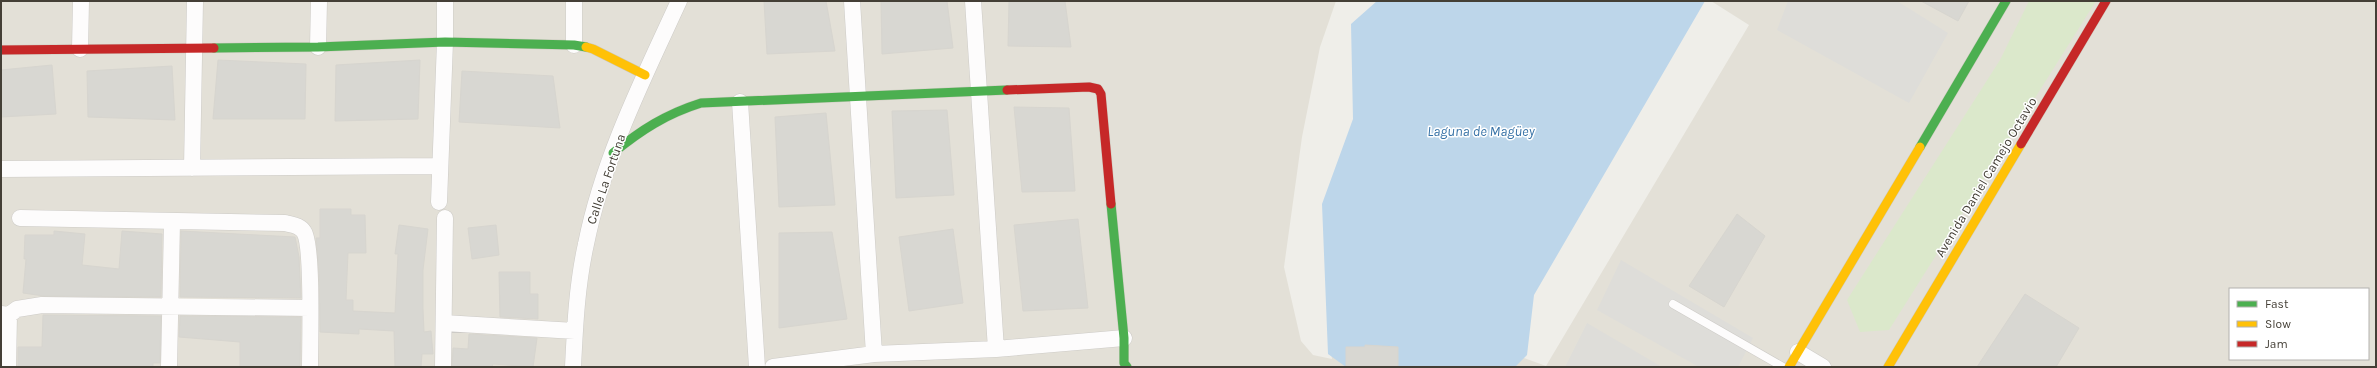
<svg xmlns="http://www.w3.org/2000/svg" width="2377" height="368" font-family="Karla,sans-serif">
  <rect width="100%" height="100%" fill="#efeee9"/>
  <path fill="#e3e0d7" fill-rule="evenodd" d="M1,1H1336L1320,47L1302,137L1284,267L1301,341L1313,355L1332,359L1329,336L1505,351L1546,366L1749,25L1711,1H2376V367H1ZM2230,289H2368V359H2230Z"/>
  <path fill="#dbe8cb" d="M2029,1H2096L1889,330L1860,332L1847,300L2000,60Z"/>
  <path fill="#deddd9" d="M1788,1H1897L1948,33L1909,103L1777,30Z
    M1621,260L1753,338L1738,367H1699L1597,310Z
    M1587,323L1662,367H1565Z"/>
  <path fill="#bdd6ea" d="M1377,1H1705L1534,295L1527,355L1515,367H1346L1328,354L1322,204L1353,119L1351,24Z"/>
  <path fill="#d8d7d2" stroke="#d7d5cf" d="M764,1H826L835,51L767,54Z
    M881,1H947L953,48L882,54Z
    M1009,1H1065L1071,47L1008,46Z
    M1921,1H1969L1958,21Z
    M218,60L306,64L305,119H213Z
    M420,60L418,119L335,121L336,65Z
    M52,65L56,114L1,117V70Z
    M172,66L175,120L88,117L87,71Z
    M462,71L553,76L560,128L459,122Z
    M1014,107L1069,108L1075,191L1022,192Z
    M947,110L954,195L896,198L892,111Z
    M826,113L835,205L779,207L775,117Z
    M320,209H351V215H365L366,253H348L346,300H353V311L395,313L398,254H395L399,225L428,229L423,270V309L424,332L431,331L433,354H422L421,367H395L394,331L359,329V334L320,332L319,274L316,238H320Z
    M1737,214L1765,236L1724,307L1689,286Z
    M1078,219L1088,308L1023,311L1014,225Z
    M496,225L499,255L472,259L468,228Z
    M953,229L963,303L909,311L899,237Z
    M54,231L85,234L82,265L119,269L122,231L162,234L161,297L44,296L23,293L26,259H24L25,235H54Z
    M181,231L295,237L299,257L301,298L180,297Z
    M832,232L847,319L779,328V233Z
    M499,272H530V294H538V319L500,317Z
    M2025,294L2079,328L2056,367H1977Z
    M43,315L161,316L160,363H153V367H18V347H42Z
    M180,316L301,317L300,367H240V342L179,337Z
    M469,334L537,338L533,367L493,364L492,367H452L453,348L468,349Z
    M1365,345L1398,347V367H1346V347H1365Z"/>
  <g fill="none" stroke-linecap="round" stroke-linejoin="round">
    <g stroke="#cdcbc7" stroke-width="9">
      <path id="lane" d="M1673,304L1783,367"/>
    </g>
    <g stroke="#cdcbc7" stroke-width="17">
      <path id="street" d="M574,1V45
        M852,1L874,354
        M973,1L996,349
        M318,47L319,1
        M80,49L81,1
        M740,102L757,367
        M192,168L195,1
        M1,169L440,166
        M439,202L445,42V1
        M20,218L285,223C292,225 300,225 304,232C313,246 310,344 310,367
        M1,314L9,315L17,309L42,305L310,308
        M444,323L575,331
        M1798,352L1823,367
        M8,367L9,315
        M169,367L172,222
        M443,367L445,218
        M573,367C575,326 577,284 586,244C603,159 643,79 679,1
        M773,367L874,354L996,349L1124,338"/>
    </g>
    <g stroke="#cecbc0" stroke-width="10">
      <path id="fast" d="M214,48L318,47L445,42L574,45L586,47
        M1920,147L2006,1
        M613,153C641,130 666,114 701,103L1007,90
        M1111,204L1124,338V363L1127,367"/>
    </g>
    <g stroke="#cecbc0" stroke-width="10">
      <path id="slow" d="M586,47L593,49L645,75
        M1789,367L1920,147
        M1888,367L2021,144"/>
    </g>
    <g stroke="#cecbc0" stroke-width="10">
      <path id="jam" d="M1,50L214,48
        M1007,90L1089,87L1098,89L1101,94L1111,204
        M2021,144L2106,1"/>
    </g>
    <use href="#lane" stroke="#fdfcfc" stroke-width="8"/>
    <use href="#street" stroke="#fdfcfc" stroke-width="16"/>
    <use href="#fast" stroke="#4caf50" stroke-width="9"/>
    <use href="#slow" stroke="#ffc107" stroke-width="9"/>
    <use href="#jam" stroke="#c62828" stroke-width="9"/>
  </g>
  <g text-anchor="middle" dominant-baseline="central" stroke-width="3" stroke-linejoin="round" paint-order="stroke">
    <g font-size="13" fill="#443f36" stroke="#fff">
      <text transform="translate(1986 177) rotate(-59)">Avenida Daniel Camejo Octavio</text>
      <text transform="translate(606 179) rotate(-71)">Calle La Fortuna</text>
    </g>
    <g font-size="14" font-style="italic" fill="#3873a7" stroke="#fff">
      <text x="1481" y="131">Laguna de Magüey</text>
    </g>
  </g>
  <rect width="2377" height="368" fill="none" stroke="#443f36" stroke-width="4"/>
  <rect x="2229" y="288" width="140" height="72" fill="#ffffff" stroke="#b4b2af"/>
  <rect x="2237" y="301" width="20" height="6" fill="#4caf50" stroke="#b4b2af"/>
  <text x="2265" y="308" font-size="12" fill="#443f36">Fast</text>
  <rect x="2237" y="321" width="20" height="6" fill="#ffc107" stroke="#b4b2af"/>
  <text x="2265" y="328" font-size="12" fill="#443f36">Slow</text>
  <rect x="2237" y="341" width="20" height="6" fill="#c62828" stroke="#b4b2af"/>
  <text x="2265" y="348" font-size="12" fill="#443f36">Jam</text>
</svg>
